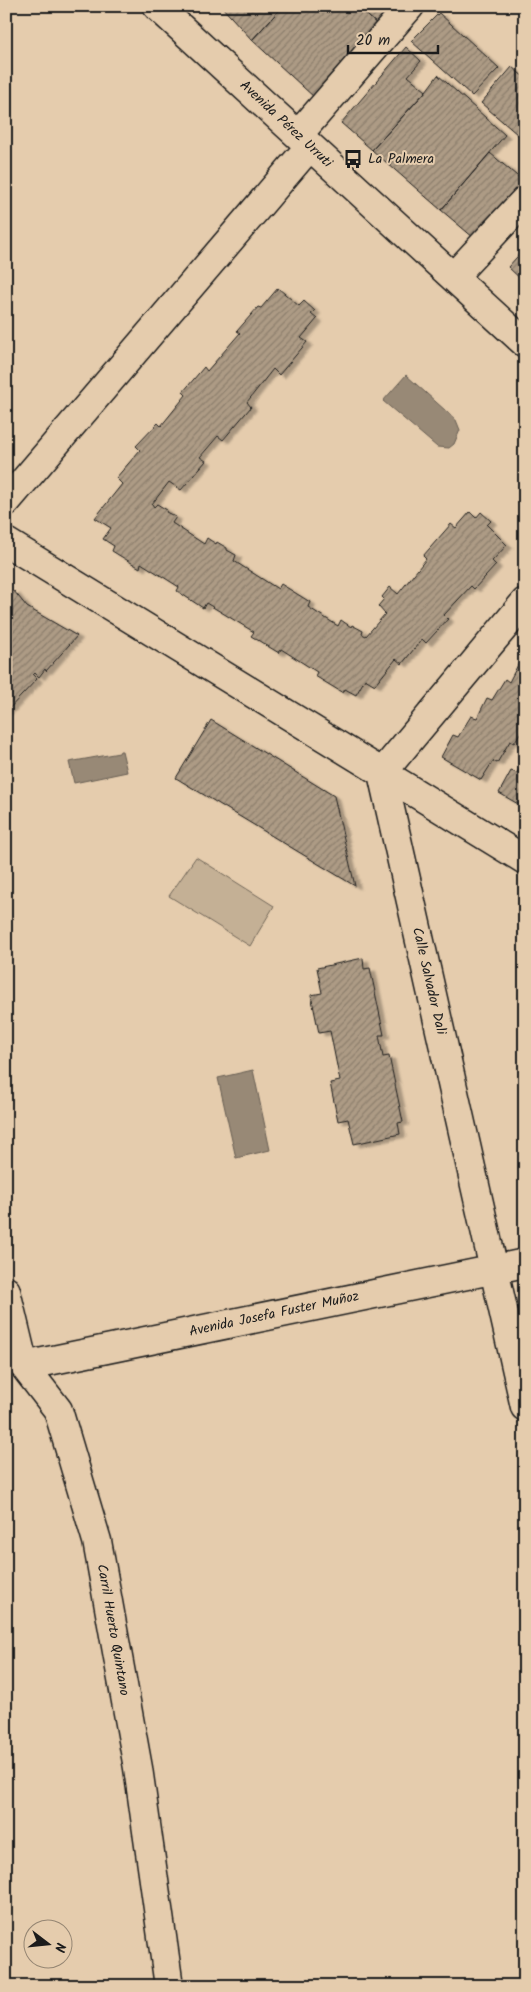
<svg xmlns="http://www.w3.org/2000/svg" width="531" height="1992" font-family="Kalam,sans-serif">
  <defs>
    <pattern id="building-hatch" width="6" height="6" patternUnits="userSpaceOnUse" patternTransform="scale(1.25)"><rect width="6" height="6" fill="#ad9b85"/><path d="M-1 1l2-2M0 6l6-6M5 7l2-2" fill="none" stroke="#8c7e6c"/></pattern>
    <filter id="shadow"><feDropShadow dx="5.5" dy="3" stdDeviation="1" flood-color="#0004"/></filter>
  </defs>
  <rect width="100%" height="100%" fill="#e5ccad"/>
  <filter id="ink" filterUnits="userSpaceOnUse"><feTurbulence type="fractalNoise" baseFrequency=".02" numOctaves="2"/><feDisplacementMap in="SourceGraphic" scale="10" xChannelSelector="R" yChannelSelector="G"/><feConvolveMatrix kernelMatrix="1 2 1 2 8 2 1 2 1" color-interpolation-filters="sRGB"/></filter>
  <g filter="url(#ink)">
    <path fill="#c4b095" stroke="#706658" d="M196,857L274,906L250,946L169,896Z"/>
    <path fill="#988976" stroke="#665d52" d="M406,375L456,420L460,430L454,444L449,448L437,447L383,401Z
      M120,751H122L127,772L74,783L69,762L119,753Z
      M253,1070L270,1150L236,1158L218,1078Z"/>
    <path fill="url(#building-hatch)" stroke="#1c1c1c" filter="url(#shadow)" d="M221,6H283L252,40Z
      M283,6H357L379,26L315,98L252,40Z
      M357,6H396L379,26Z
      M439,13L499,68L472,96L411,41Z
      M406,47L421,61L408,76L426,91L372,150L341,123Z
      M512,67L525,78V141L481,103Z
      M438,75L505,135L441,210L372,150L426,91Z
      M490,153L523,181L474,238L441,210Z
      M525,248V283L508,267Z
      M278,288L299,306L304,301L315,311L311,314L317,319L301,338L307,342L279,375L273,369L247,402L251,407L223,440L218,436L200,457L206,461L181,490L169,482L152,504L154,507L157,504L167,510L166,512L176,517L172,523L204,544L207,538L216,544L217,542L227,548V550L236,555L234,561L278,589L281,584L310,602L308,607L338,626L341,620L351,627L352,625L363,631L362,634L366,636L385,614L378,606L384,599L382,597L390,587L398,594L426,559L423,556L451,524L456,528L470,512L476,518L481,512L491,521L487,525L507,545L492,561L496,565L474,589L471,586L444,615L448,619L426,643L422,639L402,664L396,659L375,685L365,679L356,695L345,689L343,693L315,676L317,672L281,649L279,653L251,636L254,632L206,603L203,608L177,591L179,587L141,563L140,568L112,551L114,546L103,539L111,528L95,518L122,484L116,478L140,450L136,446L158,423L161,426L186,395L183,392L204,367L207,371L240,333L237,331L258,307L261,308Z
      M14,591L27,607L77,636L46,671L45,669L39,677L35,673L33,675L37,679L6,712V599Z
      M521,659L525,661V725L514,743L510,741L497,763L493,761L481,780L441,757L453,735L458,737L471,716L477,718L487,698L492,700L505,679L509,682Z
      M211,720L334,796L355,886L176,778Z
      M525,758V808L499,793L511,771L517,773Z
      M363,958L364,969L370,968L384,1035H379L383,1057L389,1056L403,1122L398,1123L400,1134L354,1144L348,1119L338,1121L330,1083L340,1081L330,1031L319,1033L311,995L322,993L317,968Z"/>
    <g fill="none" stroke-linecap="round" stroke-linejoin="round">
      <g stroke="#1c1c1c" stroke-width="31">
        <path id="minor" d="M157,6L525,343
          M298,135L410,6
          M453,277L525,200
          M6,502L310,146
          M6,542L525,860
          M525,602L382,773L525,1407
          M6,1291L24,1366L58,1410L97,1541L138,1768L169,1986
          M24,1366L525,1263"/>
      </g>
      <use href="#minor" stroke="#e5ccad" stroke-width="28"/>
    </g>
  </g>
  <defs>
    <g id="bus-bare" transform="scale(1.5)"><path d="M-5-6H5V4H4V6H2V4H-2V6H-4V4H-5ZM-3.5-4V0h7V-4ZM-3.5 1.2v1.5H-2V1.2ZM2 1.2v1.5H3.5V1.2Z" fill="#1c1c1c" stroke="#e5ccad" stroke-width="2.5" paint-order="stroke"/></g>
  </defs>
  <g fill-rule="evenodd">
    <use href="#bus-bare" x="353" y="159"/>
  </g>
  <g text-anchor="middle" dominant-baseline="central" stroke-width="4" stroke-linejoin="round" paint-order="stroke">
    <g font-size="14" fill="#1c1c1c" stroke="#e5ccad">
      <text transform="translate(286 124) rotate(43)">Avenida Pérez Urruti</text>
      <text transform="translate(429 981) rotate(77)">Calle Salvador Dali</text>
      <text transform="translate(274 1314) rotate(-12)">Avenida Josefa Fuster Muñoz</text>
      <text transform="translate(113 1630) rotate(80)">Carril Huerto Quintano</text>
    </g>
    <g font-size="14" fill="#1c1c1c" stroke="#e5ccad" text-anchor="start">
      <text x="368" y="159">La Palmera</text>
    </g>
  </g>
  <rect width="531" height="1992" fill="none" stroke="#e5ccad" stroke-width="25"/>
  <rect x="12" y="12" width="506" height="1967" fill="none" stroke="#1c1c1c" stroke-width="2" filter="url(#ink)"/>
  <g transform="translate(48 1944) rotate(106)"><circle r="24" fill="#e5ccad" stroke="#958673"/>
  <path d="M0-4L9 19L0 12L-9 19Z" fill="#1c1c1c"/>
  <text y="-8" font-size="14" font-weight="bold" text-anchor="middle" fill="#1c1c1c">N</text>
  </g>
  <path d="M348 45v8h90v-8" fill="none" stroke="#1c1c1c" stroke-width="2.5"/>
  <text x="356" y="45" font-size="15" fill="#1c1c1c" stroke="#e5ccad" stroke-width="4" paint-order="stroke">20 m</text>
</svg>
